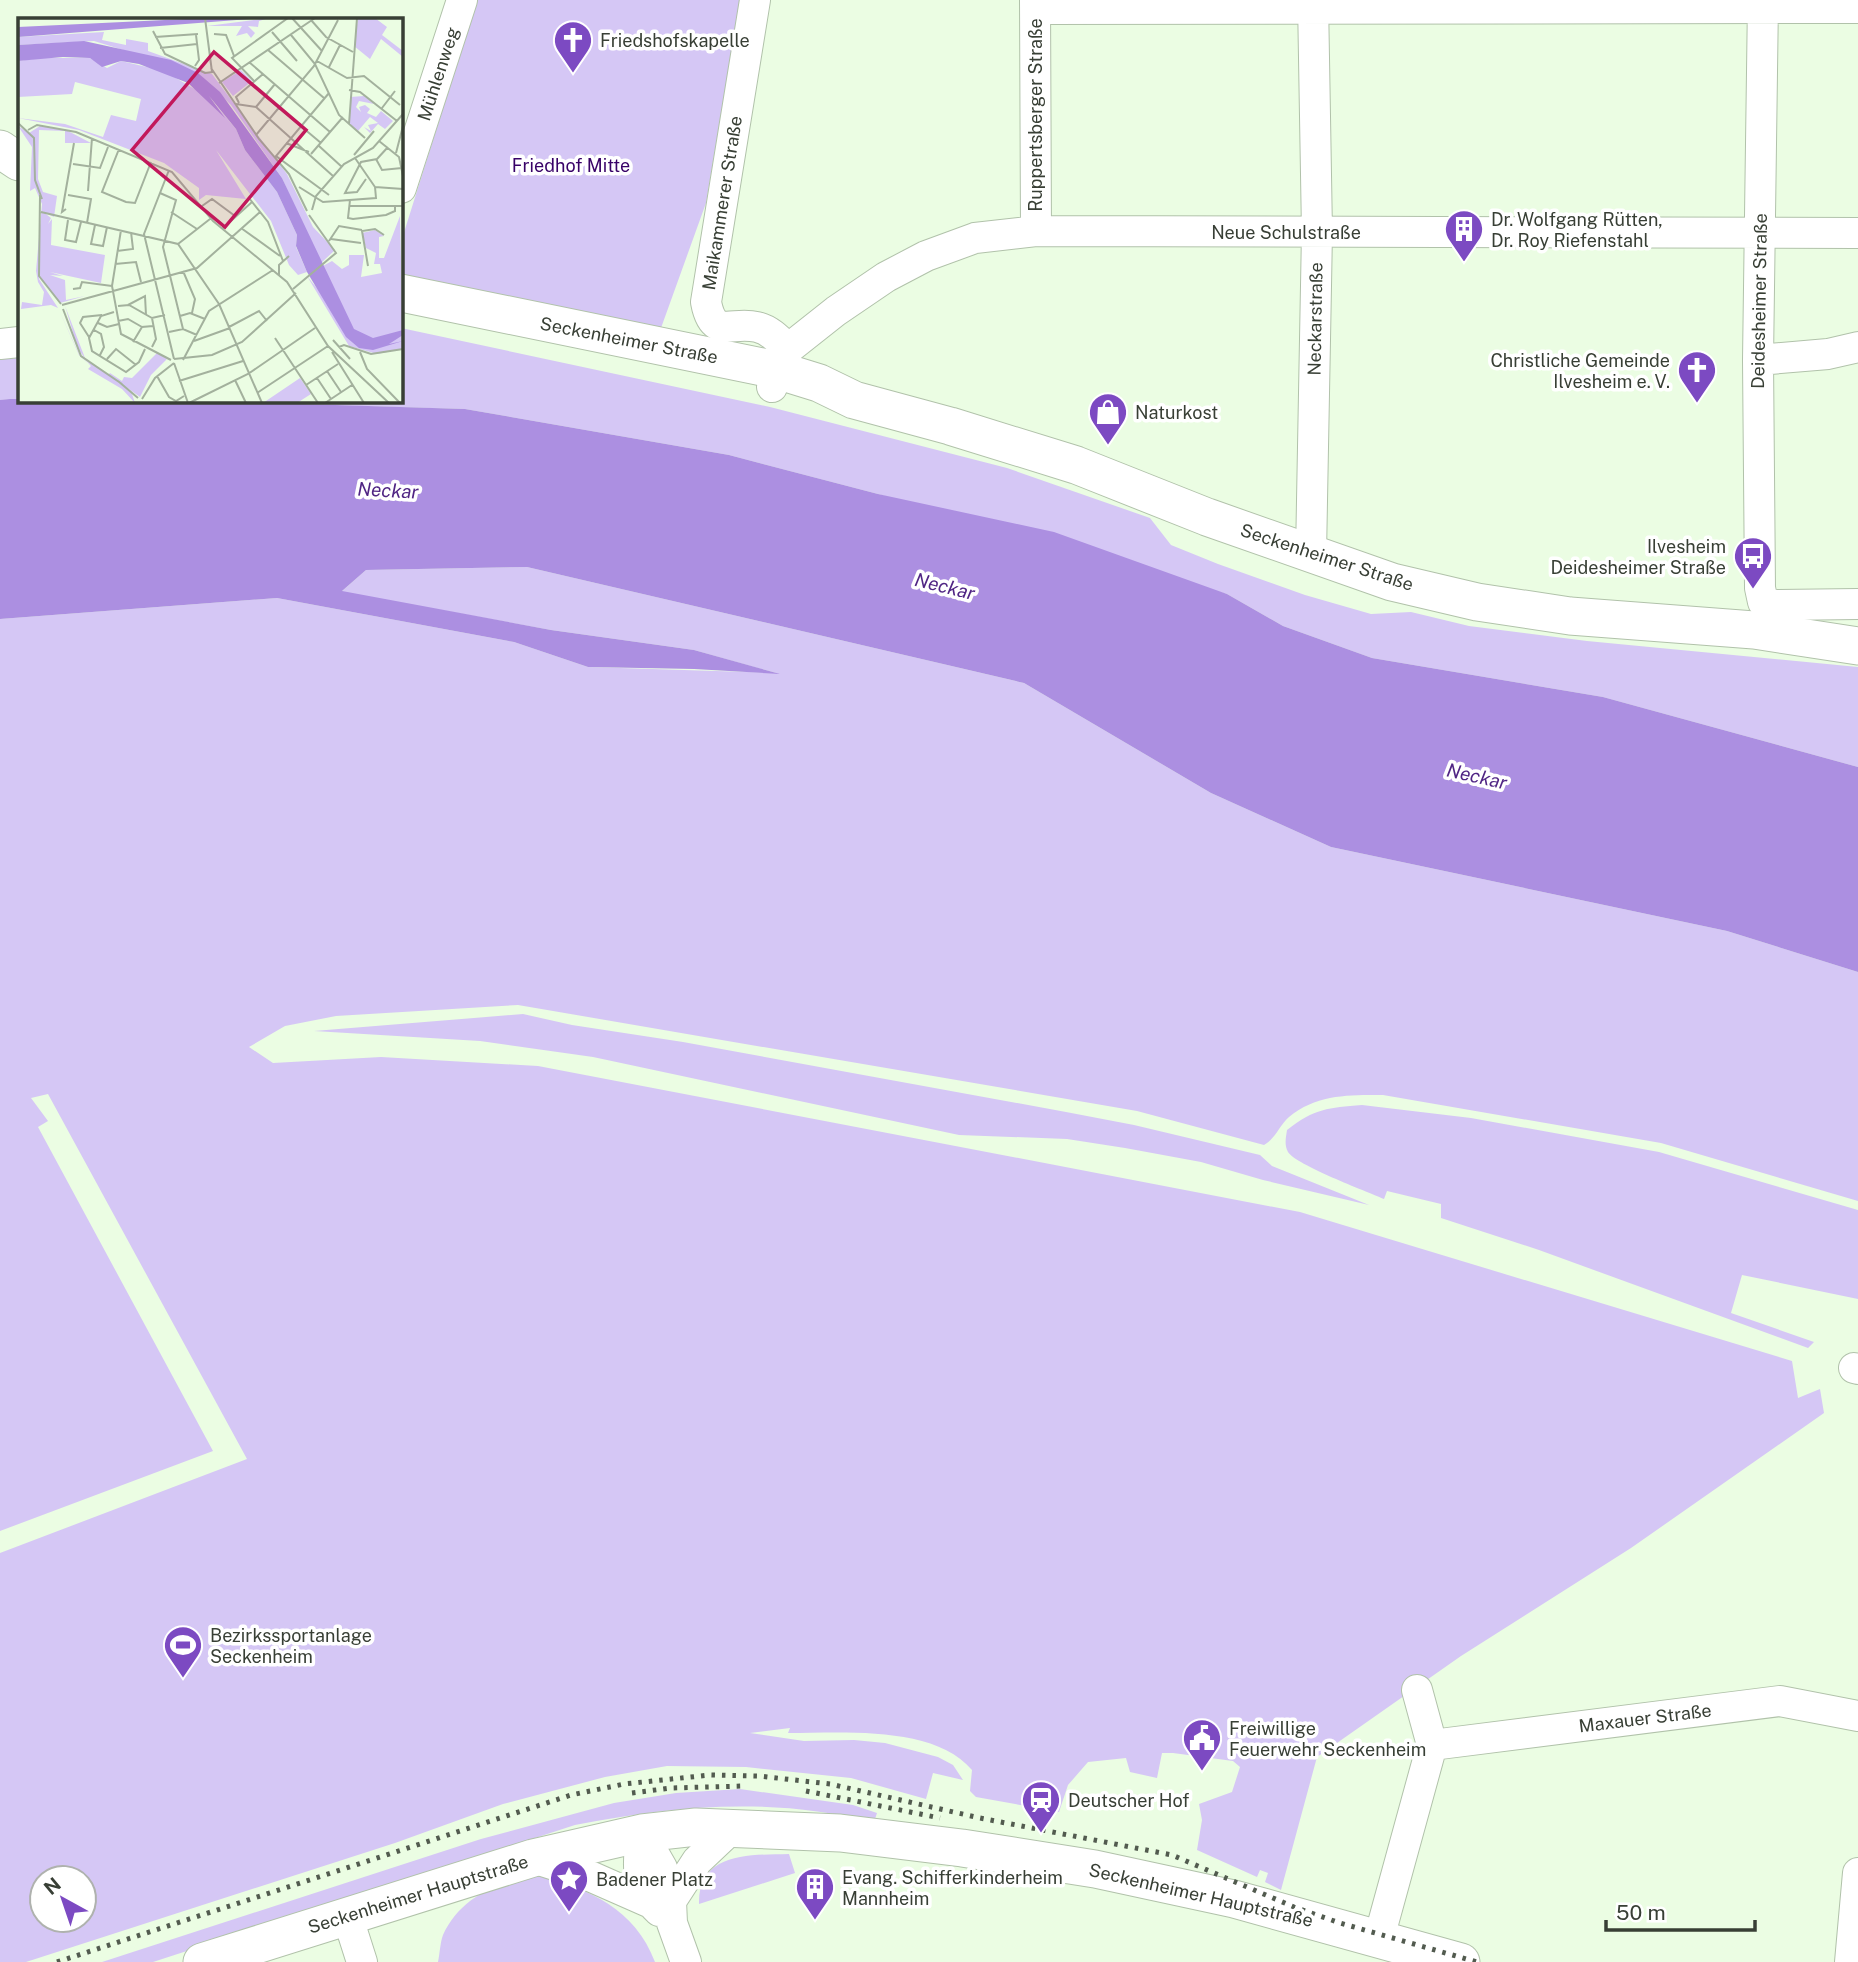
<svg xmlns="http://www.w3.org/2000/svg" width="1858" height="1962" font-family="'Public Sans',sans-serif">
  <rect width="100%" height="100%" fill="#ebfde3"/>
  <path fill="#d5c7f5" fill-rule="evenodd" d="M477,0H740L706,203L661,328L401,275V242Z
    M401,328L770,407L1007,468L1150,518L1171,545L1218,564L1305,595L1371,614L1411,612L1469,626L1587,641L1858,667V767L1603,697L1372,658L1283,626L1227,594L878,494L729,455L465,409L184,401H401Z
    M19,352V399L0,400V353Z
    M527,567L1024,683L1211,793L1331,847L1727,931L1858,972V1201L1661,1143L1383,1095C1349,1095 1317,1094 1289,1117C1279,1126 1276,1138 1264,1145L1137,1111L518,1005L336,1016L285,1026L249,1047L273,1063L381,1057L538,1066L1300,1212L1792,1361L1798,1398L1820,1389L1824,1413L1631,1548L1461,1656L1317,1757L1281,1890L1265,1882L1268,1873L1260,1870L1257,1877L1197,1850L1202,1820L1199,1804L1232,1792L1240,1767L1233,1761L1173,1753H1162L1157,1778L1130,1772L1126,1758L1088,1762L1068,1785L1059,1812L976,1797L970,1791L972,1770C935,1725 842,1733 788,1733L790,1728L750,1733L804,1741L854,1740L885,1743L938,1757L953,1765L963,1780L933,1773L926,1799L851,1778L746,1767L667,1766L605,1777L503,1804L395,1843L26,1962H0V1553L247,1459L48,1094L31,1098L48,1121L38,1127L213,1451L0,1531V619L277,598L514,642L588,667L776,673L694,650L551,630L341,592L366,570ZM42,1878H84V1920H42Z
    M523,1014L572,1025L683,1042L1066,1112L1134,1125L1260,1155L1272,1166L1369,1205L1263,1180L1201,1162L1125,1148L1067,1139L959,1135L593,1057L480,1041L314,1031Z
    M1362,1105L1471,1118L1659,1152L1858,1210V1299L1742,1275L1731,1313L1814,1342L1808,1348L1539,1250L1441,1218V1204L1387,1191L1384,1199C1366,1191 1296,1165 1288,1152C1284,1145 1286,1137 1287,1130C1315,1108 1328,1108 1362,1105Z
    M740,1789L853,1805L877,1813L874,1822C770,1797 678,1805 575,1825L153,1962H102L481,1839L614,1803L676,1793Z
    M789,1854L795,1873L699,1904C698,1852 750,1855 789,1854Z
    M538,1876C590,1889 635,1909 655,1962H438C440,1953 440,1943 443,1935C460,1897 500,1880 538,1876Z"/>
  <path fill="#ac8fe1" d="M10,399H19V401H203L465,409L729,455L878,494L1054,532L1227,594L1283,626L1372,658L1603,697L1858,767V972L1727,931L1331,847L1211,793L1024,683L527,567L366,570L342,591L551,630L694,650L780,674L694,669L588,667L514,642L277,598L0,619V400Z"/>
  <g fill="none" stroke-linecap="round" stroke-linejoin="round">
    <g stroke="#b1c2aa" stroke-width="32">
      <path id="minor" d="M755,0L706,302C713,340 731,321 757,327C770,330 779,340 788,349
        M1035,0L1036,231
        M1763,0L1758,360L1760,588L1763,602L1776,605L1858,604
        M1035,9L1858,8
        M401,188L462,0
        M0,344L19,342
        M1758,360L1828,354L1858,347
        M772,387L782,358L788,349L836,311L886,277L926,256L975,238L1036,231L1858,233
        M1311,555L1317,232L1313,0
        M1854,1368L1858,1369
        M1417,1690L1432,1745
        M642,1833L662,1868L671,1901L672,1923L686,1962
        M642,1833C637,1863 635,1888 659,1911
        M533,1858L592,1877L651,1903
        M671,1901L697,1861L732,1828
        M347,1915L362,1962
        M1379,1938L1432,1745L1780,1701L1858,1716
        M1850,1962L1858,1873"/>
    </g>
    <g stroke="#b1c2aa" stroke-width="39">
      <path id="major" d="M0,149L19,162
        M401,293L777,370L819,383L854,400L950,426L1076,465L1207,517L1392,582L1477,602L1570,616L1754,630L1858,646
        M202,1962L533,1858L642,1833L696,1827L840,1833L962,1848L1095,1869L1234,1899L1461,1962"/>
    </g>
    <use href="#minor" stroke="#fff" stroke-width="30"/>
    <use href="#major" stroke="#fff" stroke-width="37"/>
    <path stroke="#525b4f" stroke-width="5" stroke-dasharray="3.5 7" stroke-linecap="butt" d="M806,1791L940,1818
      M632,1793L671,1788L744,1786
      M57,1962L571,1795L624,1784L710,1775L759,1776L830,1784L980,1818L1172,1855L1294,1907L1340,1923L1477,1962"/>
  </g>
  <defs>
    <g id="church-pin" transform="scale(2.0125)"><path d="M0 17L-7.5 6A9.5 9.5 0 1 1 7.5 6Z" fill="#7c4ac2" stroke="#fff"/><path d="M-1.2-6h2.4v3.5h3.3v2.4h-3.3V6h-2.4V-.1h-3.3v-2.4h3.3Z" fill="#fff"/></g>
    <g id="building-pin" transform="scale(2.0125)"><path d="M0 17L-7.5 6A9.5 9.5 0 1 1 7.5 6Z" fill="#7c4ac2" stroke="#fff"/><path d="M-4-6H4V6H1V3H-1V6H-4ZM-2.5-4.3h1.7v1.8h-1.7ZM.8-4.3h1.7v1.8H.8ZM-2.5-1h1.7V.8h-1.7ZM.8-1h1.7V.8H.8Z" fill="#fff"/></g>
    <g id="shop-pin" transform="scale(2.0125)"><path d="M0 17L-7.5 6A9.5 9.5 0 1 1 7.5 6Z" fill="#7c4ac2" stroke="#fff"/><path d="M-5-2.5h2.3a2.7 3.5 0 0 1 5.4 0H5L5.5 6h-11ZM-1.5-2.5h3a1.5 2.3 0 0 0-3 0Z" fill="#fff"/></g>
    <g id="bus-pin" transform="scale(2.0125)"><path d="M0 17L-7.5 6A9.5 9.5 0 1 1 7.5 6Z" fill="#7c4ac2" stroke="#fff"/><path d="M-5-6H5V4H4V6H2V4H-2V6H-4V4H-5ZM-3.5-4V0h7V-4ZM-3.5 1.2v1.5H-2V1.2ZM2 1.2v1.5H3.5V1.2Z" fill="#fff"/></g>
    <g id="stadium-pin" transform="scale(2.0125)"><path d="M0 17L-7.5 6A9.5 9.5 0 1 1 7.5 6Z" fill="#7c4ac2" stroke="#fff"/><path d="M0-5a6.5 5 0 1 0 0 10a6.5 5 0 1 0 0-10ZM-3.5-1.8h7v3.6h-7Z" fill="#fff"/></g>
    <g id="civic-pin" transform="scale(2.0125)"><path d="M0 17L-7.5 6A9.5 9.5 0 1 1 7.5 6Z" fill="#7c4ac2" stroke="#fff"/><path d="M-.6-6.5H3V-4.5H.6V-3L4-1V1h2V6H-6V1h2V-1L-.6-3ZM-1.2 2.5V6h2.4V2.5Z" fill="#fff"/></g>
    <g id="station-pin" transform="scale(2.0125)"><path d="M0 17L-7.5 6A9.5 9.5 0 1 1 7.5 6Z" fill="#7c4ac2" stroke="#fff"/><path d="M-3-6H3Q5-6 5-4V2Q5 4 3 4L4.5 6H3L1.5 4h-3L-3 6H-4.5L-3 4Q-5 4-5 2V-4Q-5-6-3-6ZM-3.5-4v3h7v-3ZM-3.5 1v1.5H-2V1ZM2 1v1.5H3.5V1Z" fill="#fff"/></g>
    <g id="sight-pin" transform="scale(2.0125)"><path d="M0 17L-7.5 6A9.5 9.5 0 1 1 7.5 6Z" fill="#7c4ac2" stroke="#fff"/><path d="M0-6L1.8-2.2L6-1.7L2.9 1.2L3.7 5.4L0 3.3L-3.7 5.4L-2.9 1.2L-6-1.7L-1.8-2.2Z" fill="#fff"/></g>
  </defs>
  <g fill-rule="evenodd">
    <use href="#church-pin" x="573" y="40"/>
    <use href="#building-pin" x="1464" y="229"/>
    <use href="#church-pin" x="1697" y="370"/>
    <use href="#shop-pin" x="1108" y="412"/>
    <use href="#bus-pin" x="1753" y="556"/>
    <use href="#stadium-pin" x="183" y="1645"/>
    <use href="#civic-pin" x="1202" y="1738"/>
    <use href="#station-pin" x="1041" y="1800"/>
    <use href="#sight-pin" x="569" y="1879"/>
    <use href="#building-pin" x="815" y="1887"/>
  </g>
  <g text-anchor="middle" dominant-baseline="central" stroke-width="7" stroke-linejoin="round" paint-order="stroke">
    <g font-size="18" fill="#383f35" stroke="#fff" text-anchor="start">
      <text x="600" y="40">Friedshofskapelle</text>
      <text x="1491" y="219">Dr. Wolfgang Rütten,<tspan x="1491" dy="21">Dr. Roy Riefenstahl</tspan></text>
      <text x="1670" y="360" text-anchor="end">Christliche Gemeinde<tspan x="1670" dy="21">Ilvesheim e. V.</tspan></text>
      <text x="1135" y="412">Naturkost</text>
      <text x="1726" y="546" text-anchor="end">Ilvesheim<tspan x="1726" dy="21">Deidesheimer Straße</tspan></text>
      <text x="210" y="1635">Bezirkssportanlage<tspan x="210" dy="21">Seckenheim</tspan></text>
      <text x="1229" y="1728">Freiwillige<tspan x="1229" dy="21">Feuerwehr Seckenheim</tspan></text>
      <text x="1068" y="1800">Deutscher Hof</text>
      <text x="842" y="1877">Evang. Schifferkinderheim<tspan x="842" dy="21">Mannheim</tspan></text>
      <text x="596" y="1879">Badener Platz</text>
    </g>
    <g font-size="18" fill="#383f35" stroke="#fff">
      <text transform="translate(438 74) rotate(-72)">Mühlenweg</text>
      <text transform="translate(1035 115) rotate(-90)">Ruppertsberger Straße</text>
      <text transform="translate(722 203) rotate(-81)">Maikammerer Straße</text>
      <text x="1286" y="232">Neue Schulstraße</text>
      <text transform="translate(1759 301) rotate(-89)">Deidesheimer Straße</text>
      <text transform="translate(1315 319) rotate(-89)">Neckarstraße</text>
      <text transform="translate(629 340) rotate(11)">Seckenheimer Straße</text>
      <text transform="translate(1327 557) rotate(18)">Seckenheimer Straße</text>
      <text transform="translate(1645 1718) rotate(-7)">Maxauer Straße</text>
      <text transform="translate(418 1894) rotate(-17)">Seckenheimer Hauptstraße</text>
      <text transform="translate(1201 1895) rotate(13)">Seckenheimer Hauptstraße</text>
    </g>
    <g font-size="18" fill="#380267" stroke="#fff">
      <text x="571" y="165">Friedhof Mitte</text>
    </g>
    <g font-size="19" font-style="italic" fill="#502584" stroke="#fff">
      <text transform="translate(388 490) rotate(3)">Neckar</text>
      <text transform="translate(945 586) rotate(14)">Neckar</text>
      <text transform="translate(1477 776) rotate(13)">Neckar</text>
    </g>
  </g>
  <g transform="translate(18 18)">
    <rect width="385" height="385" fill="#ebfde3"/>
    <path d="M251,0L241,3L240,9L230,8L237,15L233,20L229,15L218,18L224,8H189ZM340,0H357L369,9L364,17L385,33V39L363,21L352,41L336,28ZM86,14L84,22L108,27V21L130,25V33L194,56L269,156L295,209L317,232L302,246L264,160L213,87L180,55L76,23L0,27V19ZM23,40H72L89,50L103,43L146,53L185,76L203,96L190,78L218,111L227,132L259,174L279,217L278,229L289,254L280,257L271,247L253,203L198,132L228,181L188,177L181,182V170L146,145L61,112L0,100L47,106L85,119L93,97L118,103L123,81L57,64L54,76L0,79V43ZM223,52L234,63L215,78L204,64ZM346,78L356,86L341,83L338,89L343,94L341,89L347,87L352,91L349,95L358,99L363,93L375,103L367,111L360,106L352,115L346,109L353,113L350,107L360,105L352,99L340,113L332,106V79ZM0,108L11,115L22,108L50,113L73,125H47V113L21,112L20,161L25,174L39,178L36,199L24,193L33,200L30,206L34,201L33,227L87,237L83,265L32,254L45,258L32,257L47,262L48,282L67,278L42,285L22,259V205L21,261L40,290L33,287L3,291L4,284L24,287L26,274L20,264L18,253L24,186L17,170L12,173L14,129ZM382,198L385,331L359,336L331,328L289,258L339,320L303,249L314,243L324,251L331,247V237H346L343,259L364,255L362,246H356L358,235L348,230L344,215L357,212L366,218L361,219V240H366ZM47,288L67,340L90,357L92,355L104,363L106,359L114,360L139,335L149,341L133,357L122,379L97,361L114,376L117,385L104,371L70,351L73,348L61,337L41,292L61,336L72,347L60,331ZM282,360L293,376L279,385H245Z" fill="#d5c7f5"/>
    <path d="M189,0H243L0,19V9ZM66,23L153,42L180,55L202,74L264,160L336,311L355,320L385,312V317L371,326L385,323L355,332L341,330L328,319L289,254L278,228L279,217L259,174L227,132L218,111L191,78L207,100L170,65L121,46L103,43L84,49L72,40L45,39L0,43V27Z" fill="#ac8fe1"/>
    <path fill="none" stroke="#a3b19d" stroke-width="2" d="M131,0H153M187,0L194,54M274,0L304,33M293,2L308,19L335,34M135,13L147,36L187,55L195,54M254,14L279,43M196,16L208,17L216,38M273,17L297,46L321,97L347,120M137,19L180,16M142,30L179,26M250,32L306,80M299,43L329,60L346,58L382,87M231,44L312,114M177,48L181,42L178,17M311,49L322,27M193,50L241,121L271,156L289,193M236,63L214,40L270,0M201,65L297,0M331,72L342,74L379,103M311,75L258,138L311,177M247,78L303,125M221,85L218,79L245,56M218,86L238,89L315,158M238,89L257,66M364,90L377,73M0,105L16,120L17,162L24,181M331,106L339,0M10,112L19,107L58,114L154,154L195,203L269,264L310,328L371,385M238,117L296,48L320,2M361,123L381,139L385,158M268,125L291,134M301,128L324,149M101,131L84,174L108,184L117,185L133,144M378,135L385,108M293,136L325,99M336,137L356,113M358,141L364,152L384,150M55,146L82,150L90,129M151,152L126,216L156,341M348,161L339,174L327,175L343,144L359,141L370,129M281,169L305,184L358,180L357,169L337,140M357,169L385,171M70,173L74,120M142,175L158,182L145,229L165,311M22,177L21,258L43,286M50,177L73,181L69,205M231,180L250,204L265,243M332,182L330,200L335,201L368,197L377,193V187M184,188L194,181L217,198M332,188H385M48,191L44,194L56,125M294,192L298,178L326,146L355,130L385,96M23,194L160,226L201,286L244,385M153,194L179,211M50,202L47,222L58,224L63,204M77,207L73,226L85,228L89,209M223,210L262,238M204,211L234,184M103,212L94,268L103,316L153,342M313,221L343,225M311,223L321,208L344,212M160,226L192,201M99,233L115,231L113,214M97,246L118,244L123,264M350,248L344,213L357,211L366,217M165,253L177,281L174,295M261,257V247L271,238M55,271L62,270L64,264L94,268M275,271L318,235L291,197M44,287L179,250L242,194M110,287L127,278L128,297M100,288L111,287L134,300L147,297M45,291L63,338L104,366M96,294L83,298L71,320L74,333L108,354L121,344L127,331M162,298L172,295L187,301M134,300L138,321L134,329M100,303L110,301L124,309M80,305L89,309L101,306M211,309L241,293L249,303M76,312L83,316L86,329L82,337M151,314L165,311L179,317M71,319L62,305L65,299L84,297M257,320L300,385M315,322L332,341M176,323L212,310M115,324L124,309L135,308M321,329L326,327L353,336L385,331M314,334L346,385M342,334L349,351L382,385M89,341L98,331L118,347M156,341L194,337L224,324L278,275M165,342L191,293L255,252M156,345L170,385M309,353L323,374M139,358L151,379L158,383L166,378M299,360L313,381M217,362L228,385M100,363L120,380M161,363L225,343M288,367L320,346M239,375L310,328M124,381L137,360L156,345M171,385L230,356L297,310M307,385L334,367"/>
    <path fill="#c2185b" fill-opacity="0.15" stroke="#c2185b" stroke-width="3.5" d="M196,34L288,112L207,209L114,132Z"/>
    <rect width="385" height="385" fill="none" stroke="#383f35" stroke-width="3.5"/>
  </g>
  <g transform="translate(63 1899) rotate(320)"><circle r="33" fill="#ffffff" stroke="#afb2ae" stroke-width="2"/>
  <path d="M0-5L12 26L0 18L-12 26Z" fill="#7c4ac2"/>
  <text y="-10" font-size="19" font-weight="bold" text-anchor="middle" fill="#383f35">N</text>
  </g>
  <path d="M1606 1920v10h149v-10" fill="none" stroke="#383f35" stroke-width="3.5"/>
  <text x="1616" y="1920" font-size="21" fill="#383f35" stroke="#ffffff" stroke-width="5" paint-order="stroke">50 m</text>
</svg>
